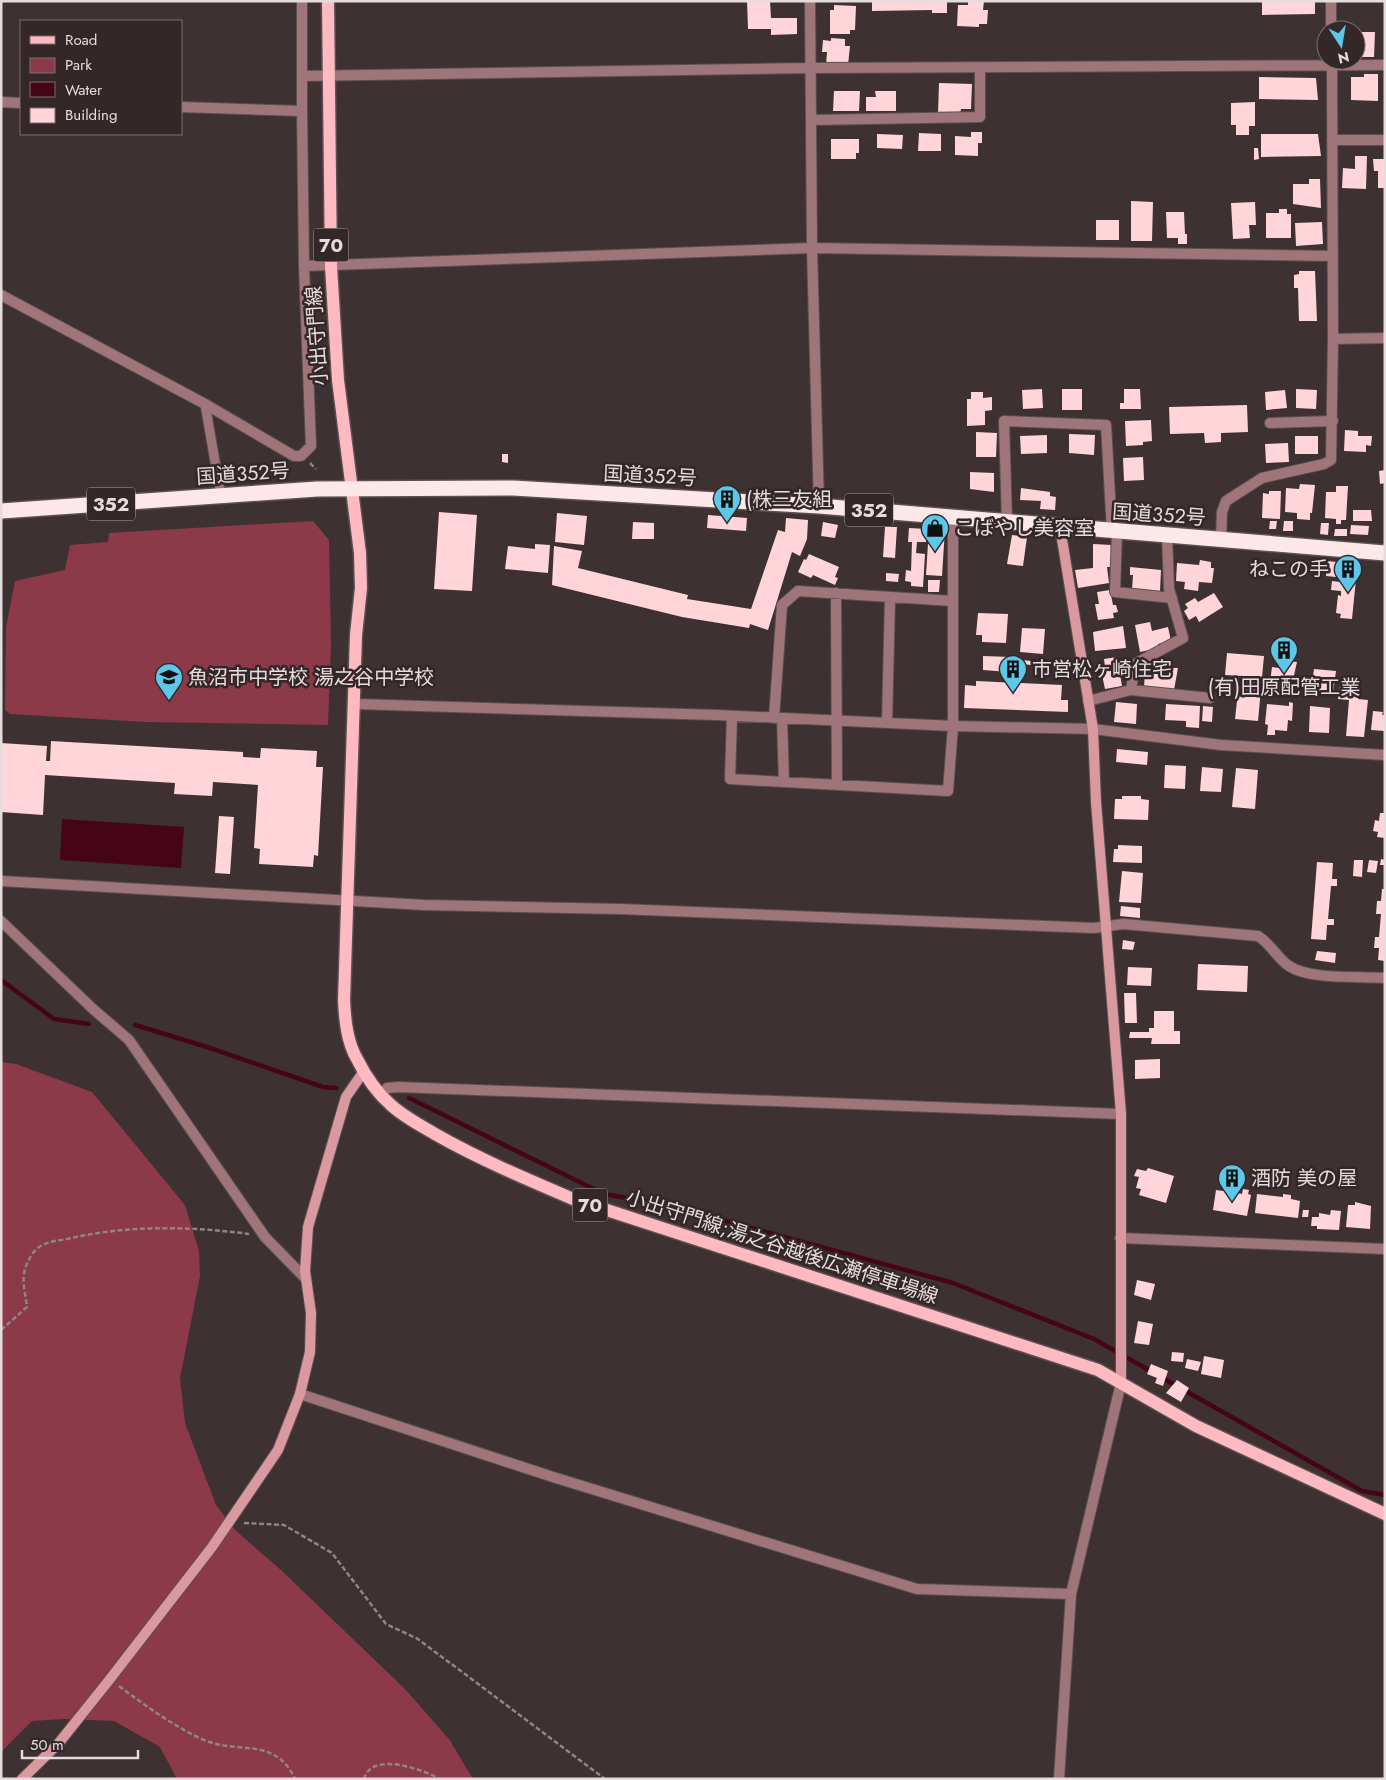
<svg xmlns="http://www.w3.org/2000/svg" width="1386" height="1780" font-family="Jost,'Noto Sans JP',sans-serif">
  <rect width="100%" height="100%" fill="#3e3132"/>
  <path fill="#8c3949" d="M313,521L329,540L331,644L328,725L145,722L10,714L5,710L6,627L15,581L65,570L70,545L108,542L109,533Z
    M1,1062L16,1064L92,1092L185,1205L199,1251L200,1276L180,1378L185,1423L216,1505L235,1530L282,1571L405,1689L449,1739L473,1779H177L160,1747L114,1721L64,1719L32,1721L1,1752Z"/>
  <path fill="#450517" d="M62,819L184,827L181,868L60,860Z"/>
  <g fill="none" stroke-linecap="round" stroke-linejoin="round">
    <path stroke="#450517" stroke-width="4.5" d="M1,980L54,1019L89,1024
      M135,1025L204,1046L323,1087L336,1088
      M409,1098L604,1194L668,1205L953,1283L1094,1339L1154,1373
      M1161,1377L1362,1491L1385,1495"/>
  </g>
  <path fill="#ffd5d9" d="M747,1H770L771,18H797V34L771,35V29H748Z
    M872,1H947V13H932V10L872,11Z
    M968,1H984L983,10H988L987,24H979V27L957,26L958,5H968Z
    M1262,1H1315V14L1262,15Z
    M834,5L856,6L855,30H850V34H830V10H834Z
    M1356,32H1375L1374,57H1356Z
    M831,38L845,39V46H850L848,65H826L827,52H822L823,40L831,41Z
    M1364,74H1378V101L1351,100V77H1364Z
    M1259,77L1316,78L1318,100L1259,99Z
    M939,83L972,84L971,109H961L960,114H938Z
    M834,91H860L859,111H833Z
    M875,91H896V111H866V97H876Z
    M1255,102V126H1249V135H1236V125H1231V103Z
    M971,132H982V143H978V156L955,155V136L971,137Z
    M919,133L941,134V151H918Z
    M877,134L903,135L902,149L877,148Z
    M1261,134H1318L1321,156L1261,157Z
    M831,139H859V153H856V159H831Z
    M1254,148H1258L1259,159L1254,160Z
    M1355,156H1367L1366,189L1342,188L1343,168L1355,169Z
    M1373,159H1385V188H1378V171H1374Z
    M1309,179H1320L1321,208L1293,204V184H1309Z
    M1131,201L1153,202L1152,241H1131Z
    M1255,202L1256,225H1249L1250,238L1233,239L1231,203Z
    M1279,209H1287V214H1291V238H1266V213H1279Z
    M1166,212H1184L1185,234H1187V244H1178V238H1167Z
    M1096,220H1119V240H1096Z
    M1322,222L1323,244L1296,246L1295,223Z
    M1299,271H1315L1317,321H1299L1298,288H1294V275L1299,274Z
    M1042,389L1043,408L1023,409L1022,390Z
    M1062,389H1082V410H1062Z
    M1124,389H1140L1141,409H1120V403H1124Z
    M1296,389L1317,390L1316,409L1296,408Z
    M1285,390L1287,408L1266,410L1265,392Z
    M971,392H983V398L992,397V410L985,411V425L967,426V399H971Z
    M1247,405L1248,432L1221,433V442L1205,443L1204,433L1170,434L1169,407Z
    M1151,420L1152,441L1143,442V445L1126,446L1125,421Z
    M1345,430L1358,431V436H1372L1371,446L1366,445V452L1344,451Z
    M976,432L997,433L996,457H976Z
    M1069,434L1095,435L1094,455L1069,453Z
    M1047,435V453L1021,454L1020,436Z
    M1295,436H1318V454H1295Z
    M1288,443L1289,462L1266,463L1265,444Z
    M502,454H508V463L502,462Z
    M1143,457L1144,480L1124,481L1123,458Z
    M1385,470V483L1380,484L1379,471Z
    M970,472L994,473V492L970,489Z
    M1300,484L1315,485L1312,513H1310V520L1297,519V513L1285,512L1286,488L1299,489Z
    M1336,486H1348L1346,520H1341V524H1336V519L1325,518L1326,492H1336Z
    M1021,488L1050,492V496L1056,497L1055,510L1040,509L1041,501L1020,500Z
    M1269,491H1281L1280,519L1262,518L1263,493L1269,494Z
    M1353,510H1371L1372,521H1353Z
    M439,512L477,515L472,591L434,589Z
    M557,513L587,516L584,545L555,542Z
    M708,515L747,518L746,531L707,528Z
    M786,518L808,520L807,539L800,556L792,552L768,630L750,624L749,628L682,617L552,585L554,546L582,551L578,568L688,595L687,599L751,609L778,530L785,532Z
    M1270,521H1277L1276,529H1269Z
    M1284,521H1293V531H1283Z
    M633,522L654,523V539H632Z
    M823,522L838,525L835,538L821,536Z
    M1321,523H1329L1328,535L1320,534Z
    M1351,525L1369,526L1368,535L1350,534Z
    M885,527H897L895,558L883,557Z
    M909,528L927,529L926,542H917L916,553L925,554L923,587L911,586V582L905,581L906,570L911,571L912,542H908Z
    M929,528L945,529L942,576L926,575Z
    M1335,529H1347V536H1334Z
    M1012,535L1027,537L1023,566L1007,564Z
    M535,544L550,545L548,573L505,569L508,546L535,549Z
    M1093,544L1112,545L1111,567H1107L1109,583L1078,588L1075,570L1093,568Z
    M809,554L839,567L835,577L838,578L835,585L813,575L811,578L798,572L804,559L806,560Z
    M1200,560L1211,562V568H1214L1212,583L1199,582L1198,591L1184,589L1185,582L1176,581L1177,563L1199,565Z
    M1327,561L1337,562L1336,577L1326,576Z
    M1130,567L1161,570L1160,592L1132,590L1133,575H1130Z
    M1349,570L1359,571L1358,579H1356L1352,619L1340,618L1341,614L1336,613L1338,595L1341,596V591L1331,590L1332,581L1340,582L1341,574L1348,575Z
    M886,573L899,574L898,582L886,581Z
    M928,580H940L939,592H928Z
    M1110,590L1113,605H1116L1118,612L1113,613L1114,618L1098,620L1095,604H1099L1097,592Z
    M1214,593L1223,607L1199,622L1196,616L1189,620L1184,611L1188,608L1185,604L1195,598L1198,602Z
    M978,613L1008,614L1006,643L982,642V635H976Z
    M1150,622L1152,631L1168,627L1171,641L1158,644L1159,648L1140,652L1135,625Z
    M1123,626L1126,648L1095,651L1093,632Z
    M1022,628L1045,629L1043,654L1020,652Z
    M1227,653L1264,656L1258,721L1235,719L1239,682H1242L1243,676L1225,675Z
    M983,656L1010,657L1009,672L983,670Z
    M1117,657L1122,686L1105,689L1102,675L1106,674L1104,659Z
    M1021,660L1042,662V666L1021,664Z
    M1288,661L1297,662L1290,693L1269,690L1272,667L1286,669Z
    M1166,668H1178L1174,690L1144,688L1145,669L1166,670Z
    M1314,669L1336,671L1333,693L1311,690Z
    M976,681L1062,685L1061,700H1068V712L964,708L965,685L976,686Z
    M1340,686H1350L1349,695H1359L1358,699L1368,700L1364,737L1346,736L1349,700L1338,699Z
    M1116,702L1137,704L1136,724L1114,722Z
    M1289,702L1293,703L1292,721L1288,720L1287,731L1275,730V735H1267L1268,725L1265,724L1267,704L1289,706Z
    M1166,704L1200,706L1199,728L1186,727V721L1165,720Z
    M1203,706L1213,707L1212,722L1202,721Z
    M1310,706L1330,708L1329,733L1309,732Z
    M1373,711L1383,712L1382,715H1385V731L1371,730Z
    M51,741L243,752V757L260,758L261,748L317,751L316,767H323L318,856L314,855L313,867L259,864L260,849L254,848L258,785L213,782L212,796L174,794L175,783L45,775L43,815L1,812V743L47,746L46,761H50Z
    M1117,749L1148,752L1147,765L1116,762Z
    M1165,765L1186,766L1185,789L1164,788Z
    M1202,767L1223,769L1221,792L1200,791Z
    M1236,768L1258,770L1255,809L1232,807Z
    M1122,796H1141V799L1149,800L1148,820L1114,819L1115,799H1122Z
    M1380,813H1385V838L1377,837L1378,832L1373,831L1375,820L1379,821Z
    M219,816L234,817L230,874L215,873Z
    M1118,845L1142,846V863L1113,862L1114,849H1118Z
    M1381,859L1385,860V865H1380Z
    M1354,860H1363L1362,877L1353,876Z
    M1369,860L1378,861L1376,873L1367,872Z
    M1317,862L1333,863L1332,879H1337V886H1331L1328,919H1334V925H1327L1326,940L1311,939Z
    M1122,871L1143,873L1141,903L1119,902Z
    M1382,889H1385V961L1378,960L1379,948H1374L1375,937H1379L1381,914H1376L1377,901H1381Z
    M1121,906L1140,908V918L1120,916Z
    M1123,940L1135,942L1133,950L1122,949Z
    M1317,951L1336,953L1335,963L1315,960Z
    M1198,964L1248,966L1247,992L1197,990Z
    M1128,967L1152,968L1151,986L1127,985Z
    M1124,993H1136L1137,1023H1125Z
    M1154,1011H1174V1031H1180V1044H1151L1152,1038H1129L1130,1032H1149V1028H1154Z
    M1160,1059V1078L1135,1079V1060Z
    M1148,1168L1174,1176L1166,1203L1139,1195L1141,1189L1136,1188L1139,1177L1134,1176L1137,1169L1146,1171Z
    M1224,1188L1229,1189V1191L1242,1194L1243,1189L1249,1190L1248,1194L1251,1195L1247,1216L1213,1210L1216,1190L1223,1191Z
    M1257,1194L1283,1197V1194L1291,1195V1199L1300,1201L1298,1218L1255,1213Z
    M1355,1202L1371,1206L1370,1229L1346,1227L1348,1205H1355Z
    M1303,1210H1309L1308,1217H1302Z
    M1331,1210L1341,1211L1339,1230L1317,1229V1226H1311L1312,1217H1319V1213L1330,1215Z
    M1137,1280L1155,1284L1151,1300L1134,1295Z
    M1138,1321L1153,1324L1149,1345L1134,1343Z
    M1172,1352L1184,1353L1183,1362L1171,1361Z
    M1204,1356L1224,1360L1221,1378L1201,1374Z
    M1187,1359L1201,1362L1198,1371L1185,1368Z
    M1151,1364L1168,1371L1163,1386L1155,1383L1157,1378L1147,1374Z
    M1177,1380L1189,1388L1181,1402L1166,1393Z"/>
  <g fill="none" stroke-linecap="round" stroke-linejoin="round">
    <g stroke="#5c5051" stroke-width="11">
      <path id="lane" d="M205,404L221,496"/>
    </g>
    <g stroke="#5c5051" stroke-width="12">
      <path id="street" d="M302,1V76
        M810,1L812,248L819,506
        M1331,1V30
        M1,102L21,103
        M181,107L302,111V76L810,68L1385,65
        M302,111L304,266
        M811,120L980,117V68
        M1332,140H1385
        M1,295L205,404L294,456H301L311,446L304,266L812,248L1333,256
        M1333,339L1385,338
        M1270,423L1333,421
        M1007,522L1004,421L1106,425L1112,531
        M1117,531L1115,592L1172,598
        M1221,539L1222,512L1226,501L1262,478L1324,464L1331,460L1333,339L1332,61
        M836,593L837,785
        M1131,690L1210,698
        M1088,701L1131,690L1135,664L1183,638L1169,589L1167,535
        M356,704L717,715L953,726L1093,729L1221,745L1385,755
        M732,716L730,779L948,791L953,726V517
        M774,718L782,605L798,591L953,601
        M782,718L784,782
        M887,723L890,597
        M1,881L424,905L620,909L1094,928L1123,924L1258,936C1271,944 1277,958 1289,966C1310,980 1359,976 1385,978
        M1,921L93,1009L129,1040L265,1237L306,1279
        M381,1094L387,1088L398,1087L1121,1114
        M1120,1238L1385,1249
        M300,1394L553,1477L917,1589L1071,1594
        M1059,1779L1071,1594L1121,1383"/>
    </g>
    <g stroke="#5c5051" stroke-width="12">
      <path id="secondary" d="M1060,527L1093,729L1096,802L1121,1114V1383
        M22,1779L58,1744L110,1679L212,1547L278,1450L300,1394L310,1352L311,1313L305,1271L308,1227L346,1097L364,1071"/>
    </g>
    <g stroke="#5c5051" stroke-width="15">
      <path id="primary" d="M328,1L331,266L338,380L360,553L361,588L356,635L344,1000C345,1020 347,1042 357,1059C365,1075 377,1093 391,1105C404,1117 420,1125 435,1134C479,1159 526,1179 573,1199L1098,1370L1196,1426L1385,1514"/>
    </g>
    <g stroke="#5c5051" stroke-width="18">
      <path id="highway" d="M1,511L317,489L513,488L819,506L1385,553"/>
    </g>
    <path stroke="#908586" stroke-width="2.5" stroke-dasharray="5 2.5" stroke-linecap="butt" d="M310,463L316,469
      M1,1330L27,1307C24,1285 19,1273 33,1253C41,1242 55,1241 67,1239C126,1225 190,1226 249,1234
      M244,1523L284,1525L332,1553L386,1624L418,1639L605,1779
      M119,1686C146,1706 173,1726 204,1740C239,1755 275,1736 295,1779
      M364,1779C371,1751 423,1769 439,1779"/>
    <use href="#lane" stroke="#9f757a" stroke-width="9"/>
    <use href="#street" stroke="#9f757a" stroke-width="10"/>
    <use href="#secondary" stroke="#da98a1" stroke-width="10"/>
    <use href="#primary" stroke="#feb9c1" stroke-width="12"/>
    <use href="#highway" stroke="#fce7e9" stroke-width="15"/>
  </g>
  <defs>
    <g id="building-pin" transform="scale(1.4375)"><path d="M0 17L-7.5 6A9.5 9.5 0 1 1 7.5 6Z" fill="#5cc7e8" stroke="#342728"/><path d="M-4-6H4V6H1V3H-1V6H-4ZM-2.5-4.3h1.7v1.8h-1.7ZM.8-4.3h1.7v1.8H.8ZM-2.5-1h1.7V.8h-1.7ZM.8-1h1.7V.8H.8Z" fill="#111"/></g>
    <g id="shop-pin" transform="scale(1.4375)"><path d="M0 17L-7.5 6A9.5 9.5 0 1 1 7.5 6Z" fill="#5cc7e8" stroke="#342728"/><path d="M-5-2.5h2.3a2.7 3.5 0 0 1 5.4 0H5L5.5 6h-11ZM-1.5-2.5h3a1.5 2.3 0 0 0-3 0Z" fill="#111"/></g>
    <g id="school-pin" transform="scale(1.4375)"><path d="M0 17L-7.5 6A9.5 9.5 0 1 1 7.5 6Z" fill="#5cc7e8" stroke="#342728"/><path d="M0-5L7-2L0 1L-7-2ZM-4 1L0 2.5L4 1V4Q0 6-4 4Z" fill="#111"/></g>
  </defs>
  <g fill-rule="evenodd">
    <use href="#building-pin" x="727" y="499"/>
    <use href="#shop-pin" x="935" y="528"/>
    <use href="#building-pin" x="1348" y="569"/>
    <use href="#building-pin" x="1284" y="650"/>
    <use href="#building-pin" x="1013" y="669"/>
    <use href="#school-pin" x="169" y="677"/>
    <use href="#building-pin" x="1232" y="1178"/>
  </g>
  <g text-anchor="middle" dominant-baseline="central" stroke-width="5" stroke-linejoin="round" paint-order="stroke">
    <g fill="#342728" stroke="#b0a6a7" stroke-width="1">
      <rect x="313.5" y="228.5" width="35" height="33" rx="4"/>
      <rect x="87" y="487.5" width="48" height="33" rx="4"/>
      <rect x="845" y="493.5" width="48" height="33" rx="4"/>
      <rect x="572.5" y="1188.5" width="35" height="33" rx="4"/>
    </g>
    <g font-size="19" font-weight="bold" fill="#e5dcdd">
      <text x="331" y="245">70</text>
      <text x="111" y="504">352</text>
      <text x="869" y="510">352</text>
      <text x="590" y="1205">70</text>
    </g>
    <g font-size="20" fill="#e5dcdd" stroke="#342728">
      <text transform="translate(317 336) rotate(-94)">小出守門線</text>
      <text transform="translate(243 474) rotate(-4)">国道352号</text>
      <text transform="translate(650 476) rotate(3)">国道352号</text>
      <text transform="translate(1159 515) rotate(4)">国道352号</text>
      <text transform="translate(782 1247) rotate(18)">小出守門線;湯之谷越後広瀬停車場線</text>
    </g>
    <g font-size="20" fill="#e5dcdd" stroke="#342728" text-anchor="start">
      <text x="746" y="499">(株三友組</text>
      <text x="954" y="528">こばやし美容室</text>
      <text x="1329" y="569" text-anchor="end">ねこの手</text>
      <text x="1032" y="669">市営松ヶ崎住宅</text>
      <text x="188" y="677">魚沼市中学校 湯之谷中学校</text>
      <text x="1284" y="687" text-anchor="middle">(有)田原配管工業</text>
      <text x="1251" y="1178">酒防 美の屋</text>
    </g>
  </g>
  <rect width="1386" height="1780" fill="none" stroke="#e5dcdd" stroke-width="5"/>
  <rect x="20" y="20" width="162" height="115" fill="#342728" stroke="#7b6f70"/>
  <rect x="30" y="36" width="25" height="8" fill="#feb9c1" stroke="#7b6f70"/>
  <text x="65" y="45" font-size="15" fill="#e5dcdd">Road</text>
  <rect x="30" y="58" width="25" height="15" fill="#8c3949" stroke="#7b6f70"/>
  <text x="65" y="70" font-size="15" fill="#e5dcdd">Park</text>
  <rect x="30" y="82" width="25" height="15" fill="#450517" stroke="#7b6f70"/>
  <text x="65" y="95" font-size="15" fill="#e5dcdd">Water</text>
  <rect x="30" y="108" width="25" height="15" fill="#ffd5d9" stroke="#7b6f70"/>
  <text x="65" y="120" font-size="15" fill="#e5dcdd">Building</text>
  <g transform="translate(1341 45) rotate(168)"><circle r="24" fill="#342728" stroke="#7b6f70"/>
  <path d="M0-4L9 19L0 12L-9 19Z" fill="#5cc7e8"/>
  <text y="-8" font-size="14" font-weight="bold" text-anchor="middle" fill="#e5dcdd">N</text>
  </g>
  <path d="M22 1750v8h116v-8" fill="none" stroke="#e5dcdd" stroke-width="2.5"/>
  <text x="30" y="1750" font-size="15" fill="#e5dcdd" stroke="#342728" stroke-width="4" paint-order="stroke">50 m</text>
</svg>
